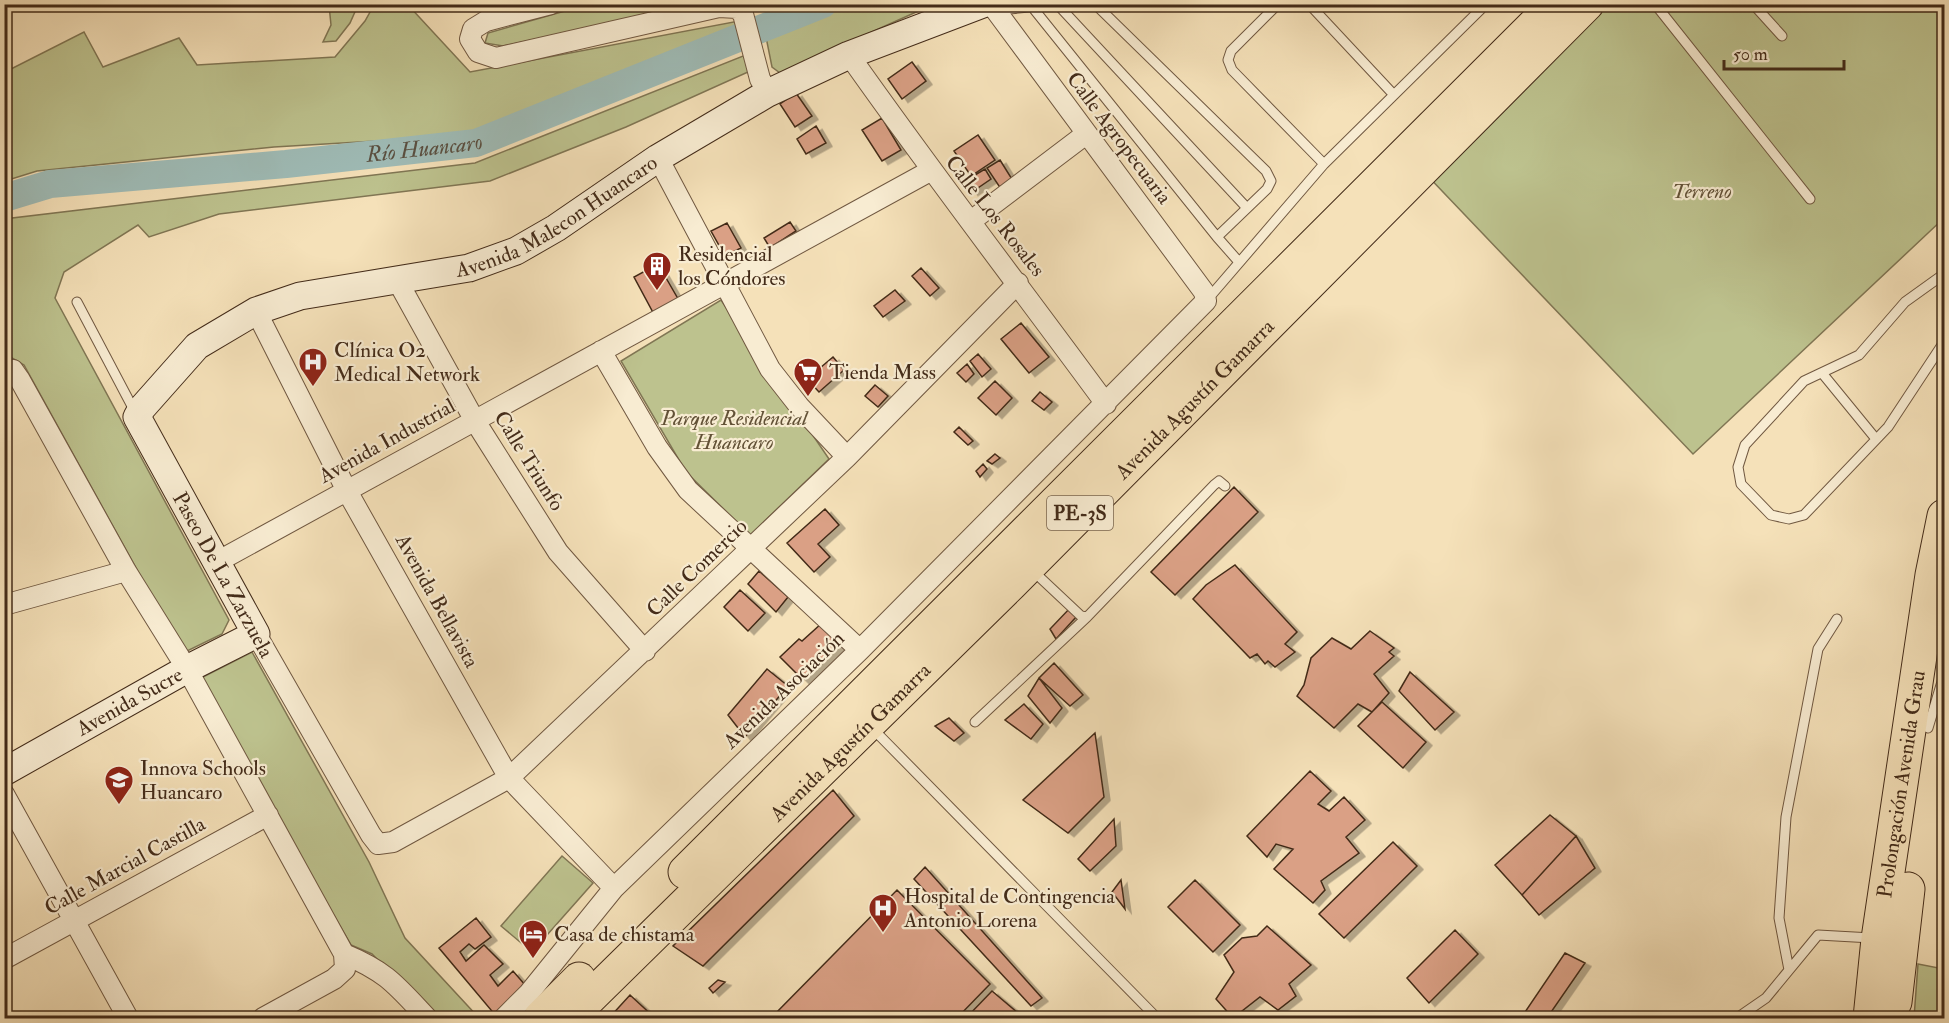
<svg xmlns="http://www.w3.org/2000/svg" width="1949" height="1023" font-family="'IM FELL Double Pica',serif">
  <defs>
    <filter id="shadow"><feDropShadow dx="6" dy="3.5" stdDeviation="0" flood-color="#0004"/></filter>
  </defs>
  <rect width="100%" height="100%" fill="#f5e1b9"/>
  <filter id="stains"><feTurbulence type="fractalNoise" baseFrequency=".00333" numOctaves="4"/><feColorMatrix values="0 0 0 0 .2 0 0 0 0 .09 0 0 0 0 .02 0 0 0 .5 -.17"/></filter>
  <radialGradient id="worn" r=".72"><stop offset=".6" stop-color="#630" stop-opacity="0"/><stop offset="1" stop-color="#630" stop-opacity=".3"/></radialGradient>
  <path fill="#bdc28e" stroke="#807654" stroke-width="1.5" d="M329,5H358L350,23L336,41L323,42L331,25Z
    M374,5H408L470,72L744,20L747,28L484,129L444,137L274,147L37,171L5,181V72L84,32L103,67L179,38L197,65L335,57L365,21Z
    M586,5H696L503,46L485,43L488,33Z
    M845,5H932L780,73L772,67L766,37Z
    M1600,5H1944V218L1693,454L1423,171Z
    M748,54V72L626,127L490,181L219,214L149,237L138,225L64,272L55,298L229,620L222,634L183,653L24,365L7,355L4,345V219L475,163Z
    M721,300L829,459L750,535L686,472L621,361Z
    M252,652L369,862L405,938L479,1018H434L372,954L351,945L197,680Z
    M562,856L593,883L532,952L501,926Z
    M1918,964L1944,969V1018H1914Z"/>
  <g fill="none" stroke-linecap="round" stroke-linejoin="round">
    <path stroke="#9fbcb7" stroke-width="28" id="s1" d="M4,198L50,184L286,164L476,143L823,4"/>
  </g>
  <path fill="#daa085" stroke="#432b19" stroke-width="1.5" filter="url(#shadow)" d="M912,62L926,81L902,99L888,79Z
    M796,93L812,116L795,127L780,104Z
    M882,118L901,150L882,161L862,130Z
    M816,126L826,143L806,154L797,139Z
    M978,135L995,160L971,176L954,151Z
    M1000,160L1015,184L1003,192L987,168Z
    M985,169L991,179L972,192L965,181Z
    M790,222L796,231L770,248L764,238Z
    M727,223L741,248L725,256L711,231Z
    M658,264L681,304L656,318L634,277Z
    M921,268L939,288L930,296L912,276Z
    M895,290L905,301L883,317L874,306Z
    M1021,323L1049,357L1029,373L1001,339Z
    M978,354L991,369L982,377L970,361Z
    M833,357L844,370L819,392L807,379Z
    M967,364L974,374L966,382L957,373Z
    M995,381L1012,398L996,415L978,398Z
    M875,385L888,396L878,407L865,396Z
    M1040,392L1052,402L1044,410L1032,401Z
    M959,427L973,441L968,445L954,432Z
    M995,454L1000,458L992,464L987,461Z
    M983,464L987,469L980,477L976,471Z
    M1234,487L1258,512L1175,595L1151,572Z
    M825,509L839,525L818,544L830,557L814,572L787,543Z
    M1235,565L1297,632L1285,644L1295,652L1275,667L1268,661L1265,664L1257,654L1250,658L1193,599L1206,585Z
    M759,571L788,597L776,612L748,584Z
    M740,590L765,613L748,631L724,607Z
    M1070,608L1077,616L1056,639L1050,629Z
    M822,623L841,644L803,680L780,657L799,639L802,641Z
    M1370,631L1394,648L1389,652L1394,656L1374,674L1389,693L1372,712L1358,704L1334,728L1297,696L1304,685L1311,658L1332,638L1351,649Z
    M1054,663L1083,695L1070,706L1039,678Z
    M767,669L788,686L745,737L728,715Z
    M1410,672L1454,712L1435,730L1399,691Z
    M1039,678L1062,708L1050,723L1028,696Z
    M1382,702L1426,742L1403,768L1358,726Z
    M1024,704L1043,724L1031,739L1005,720Z
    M949,718L964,733L954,741L935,726Z
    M1095,733L1104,797L1068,833L1023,800Z
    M1310,771L1331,791L1318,804L1329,811L1344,797L1365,820L1346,837L1359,853L1321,881L1325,890L1313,903L1274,869L1293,849L1276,844L1267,857L1247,836Z
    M833,790L854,816L703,966L673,946Z
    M1550,815L1576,836L1522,895L1495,865Z
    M1114,819L1116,846L1090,871L1078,859Z
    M1576,836L1595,868L1539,915L1522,895Z
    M1393,842L1417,866L1344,938L1319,914Z
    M925,867L1042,998L1031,1006L914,879Z
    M1121,880L1125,909L1112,892Z
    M1195,880L1240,925L1213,952L1168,907Z
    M897,890L990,984L957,1018H771Z
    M476,918L491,937L475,949L469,944L460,952L466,961L484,945L503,964L490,975L498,986L513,971L526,986L496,1016L439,948Z
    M1267,926L1311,965L1289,984L1296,996L1278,1010L1260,997L1233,1018L1216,999L1234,972L1224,955L1242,938L1257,936Z
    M1455,930L1478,954L1429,1003L1407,978Z
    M1565,953L1585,963L1547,1018H1521Z
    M718,980L725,982L713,993L709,988Z
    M992,991L1024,1018H966Z
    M630,995L655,1018H609Z"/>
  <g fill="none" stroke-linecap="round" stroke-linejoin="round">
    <g stroke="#705841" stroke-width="11">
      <path id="lane" d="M1095,4L1266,171L1271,181L1267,189L1217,237L1239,262
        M1309,4L1394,95
        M1655,4L1810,199
        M1753,4L1782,36
        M1058,5L1247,208
        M1033,8L1217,237
        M998,14L1009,9L1061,4
        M1324,164L1481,9L1483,4
        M1944,274L1905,302L1859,355L1804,381L1745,445L1738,467L1741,484L1771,515L1789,519L1804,515L1888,427L1944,342
        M1207,300L1324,164L1232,70L1228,60L1231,51L1278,4
        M77,302L135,412
        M1822,373L1876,439
        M1032,570L1081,616L1087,617
        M975,722L1087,617L1214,485L1219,481L1225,486
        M1928,728L1944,675
        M873,729L1157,1018
        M1789,970L1779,918L1786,817L1818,649L1837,619
        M1737,1018L1766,998L1818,935L1872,938"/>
    </g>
    <g stroke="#705841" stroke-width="22">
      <path id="street" d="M551,4L486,21L473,29L470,39L478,52L496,58L719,7L737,8L743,14L760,79L768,93
        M849,55C932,173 1020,287 1106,404
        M658,158L770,369L799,406L847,457
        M971,221L1086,134
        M397,280L475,421L558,552L645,651
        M256,311L347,491L509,778L614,888
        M601,351L657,447L688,490L860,650
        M4,369L13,370L20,380L126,571L187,669L344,954C387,972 396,985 427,1018
        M215,563L930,171
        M4,605L126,571
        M256,634L371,835L378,844L393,842L509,778L847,457L1018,283
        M4,794L128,1018
        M4,959L268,815
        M263,1018L334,979L345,969L344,954
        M504,1018L529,993L614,888L860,650L1206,301L1204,292L991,4"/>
    </g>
    <g stroke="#432b19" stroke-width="29">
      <g id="secondary">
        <path id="s2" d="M4,772L187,669L256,634L137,417L142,408L197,346L256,311L300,296L469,268L516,251L556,228L658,158L768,93L849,55L983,4"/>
      </g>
    </g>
    <g stroke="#432b19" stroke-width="35">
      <g id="highway">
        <path d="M685,872L1545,14"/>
        <path d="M1895,1002L1908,889"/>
        <path d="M540,1018L579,979"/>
        <path id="s3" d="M569,1018L1011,584L1587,4"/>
        <path id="s4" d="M1870,1018L1878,939L1932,575L1944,516"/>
      </g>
    </g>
    <use href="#lane" stroke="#f8ecd2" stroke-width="9"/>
    <use href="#street" stroke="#f8ecd2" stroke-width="20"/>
    <use href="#secondary" stroke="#f8ecd2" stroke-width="27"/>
    <use href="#highway" stroke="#f5e1b9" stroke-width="33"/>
  </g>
  <defs>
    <g id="building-pin" transform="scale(1.5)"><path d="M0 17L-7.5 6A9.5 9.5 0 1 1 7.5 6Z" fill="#8f2418" stroke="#f8ecd2"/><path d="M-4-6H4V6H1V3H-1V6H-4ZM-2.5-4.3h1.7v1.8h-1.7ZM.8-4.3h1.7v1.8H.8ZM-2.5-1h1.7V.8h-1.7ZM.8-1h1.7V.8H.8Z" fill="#fff"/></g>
    <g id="hospital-pin" transform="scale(1.5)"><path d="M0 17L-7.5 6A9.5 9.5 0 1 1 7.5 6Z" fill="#8f2418" stroke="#f8ecd2"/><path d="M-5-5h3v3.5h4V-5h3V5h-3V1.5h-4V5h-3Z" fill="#fff"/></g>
    <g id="supermarket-pin" transform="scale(1.5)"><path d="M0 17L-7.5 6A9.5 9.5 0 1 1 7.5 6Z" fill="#8f2418" stroke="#f8ecd2"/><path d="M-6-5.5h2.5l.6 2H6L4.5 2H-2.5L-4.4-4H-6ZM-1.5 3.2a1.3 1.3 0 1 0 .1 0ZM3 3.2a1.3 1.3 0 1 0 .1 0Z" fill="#fff"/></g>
    <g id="school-pin" transform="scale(1.5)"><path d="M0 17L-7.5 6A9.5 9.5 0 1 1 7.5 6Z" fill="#8f2418" stroke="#f8ecd2"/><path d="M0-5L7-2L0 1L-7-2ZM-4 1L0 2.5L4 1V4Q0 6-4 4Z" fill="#fff"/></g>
    <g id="hotel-pin" transform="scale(1.5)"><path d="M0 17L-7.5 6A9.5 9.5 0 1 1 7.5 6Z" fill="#8f2418" stroke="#f8ecd2"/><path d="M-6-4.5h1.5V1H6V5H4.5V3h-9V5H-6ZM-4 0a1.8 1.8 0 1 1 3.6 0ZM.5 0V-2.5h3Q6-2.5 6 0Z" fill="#fff"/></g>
  </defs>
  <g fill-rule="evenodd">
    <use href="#building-pin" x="657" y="266"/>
    <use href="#hospital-pin" x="313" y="362"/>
    <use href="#supermarket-pin" x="808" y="372"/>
    <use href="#school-pin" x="119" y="780"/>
    <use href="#hospital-pin" x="883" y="908"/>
    <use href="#hotel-pin" x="533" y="934"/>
  </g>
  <g text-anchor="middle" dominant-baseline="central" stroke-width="4.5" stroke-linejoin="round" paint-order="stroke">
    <rect fill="#f8ecd2" stroke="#796550" stroke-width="1.5" x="1047" y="496" width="66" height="34" rx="4.5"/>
    <g font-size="20" font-weight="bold" fill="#432b19">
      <text x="1080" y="513">PE-3S</text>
    </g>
    <g font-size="21" fill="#432b19" stroke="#f8ecd2">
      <text transform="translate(1119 138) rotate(53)">Calle Agropecuaria</text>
      <text stroke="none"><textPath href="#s2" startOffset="1016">Avenida Malecon Huancaro</textPath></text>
      <text transform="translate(995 216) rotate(52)">Calle Los Rosales</text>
      <text stroke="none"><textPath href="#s3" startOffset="880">Avenida Agustín Gamarra</textPath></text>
      <text transform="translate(387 441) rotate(-29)">Avenida Industrial</text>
      <text transform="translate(529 461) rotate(58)">Calle Triunfo</text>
      <text transform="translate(697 568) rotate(-44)">Calle Comercio</text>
      <text transform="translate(223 575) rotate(61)">Paseo De La Zarzuela</text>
      <text transform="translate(437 601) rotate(61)">Avenida Bellavista</text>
      <text transform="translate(784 690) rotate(-44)">Avenida Asociación</text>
      <text stroke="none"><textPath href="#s2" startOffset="144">Avenida Sucre</textPath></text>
      <text stroke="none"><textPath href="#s3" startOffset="394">Avenida Agustín Gamarra</textPath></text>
      <text stroke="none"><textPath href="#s4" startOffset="236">Prolongación Avenida Grau</textPath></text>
      <text transform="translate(125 866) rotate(-29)">Calle Marcial Castilla</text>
    </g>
    <g font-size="21" font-style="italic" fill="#625136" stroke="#f8ecd2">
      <text x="1702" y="191">Terreno</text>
      <text x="734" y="418">Parque Residencial<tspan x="734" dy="24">Huancaro</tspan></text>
    </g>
    <g font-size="21" fill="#432b19" stroke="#f8ecd2" text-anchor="start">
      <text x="678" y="254">Residencial<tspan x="678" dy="24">los Cóndores</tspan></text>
      <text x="334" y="350">Clínica O2<tspan x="334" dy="24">Medical Network</tspan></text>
      <text x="829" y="372">Tienda Mass</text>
      <text x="140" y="768">Innova Schools<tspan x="140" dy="24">Huancaro</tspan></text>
      <text x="904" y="896">Hospital de Contingencia<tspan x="904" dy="24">Antonio Lorena</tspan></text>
      <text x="554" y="934">Casa de chistama</text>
    </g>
    <g font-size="22" font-style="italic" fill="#5a4f40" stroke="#f8ecd2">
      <text stroke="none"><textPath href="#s1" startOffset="424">Río Huancaro</textPath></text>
    </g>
  </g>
  <rect width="1949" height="1023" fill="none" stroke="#f5e1b9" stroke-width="24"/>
  <rect x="6" y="6" width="1937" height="1011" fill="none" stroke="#432b19" stroke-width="3"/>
  <rect x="12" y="12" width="1925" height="999" fill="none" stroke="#432b19" stroke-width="1.5"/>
  <path d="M1724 60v9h120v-9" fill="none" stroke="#432b19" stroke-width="3"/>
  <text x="1733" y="60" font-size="18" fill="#432b19" stroke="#f8ecd2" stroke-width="4.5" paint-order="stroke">50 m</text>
  <rect width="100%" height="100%" filter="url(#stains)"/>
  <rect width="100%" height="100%" fill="url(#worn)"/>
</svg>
